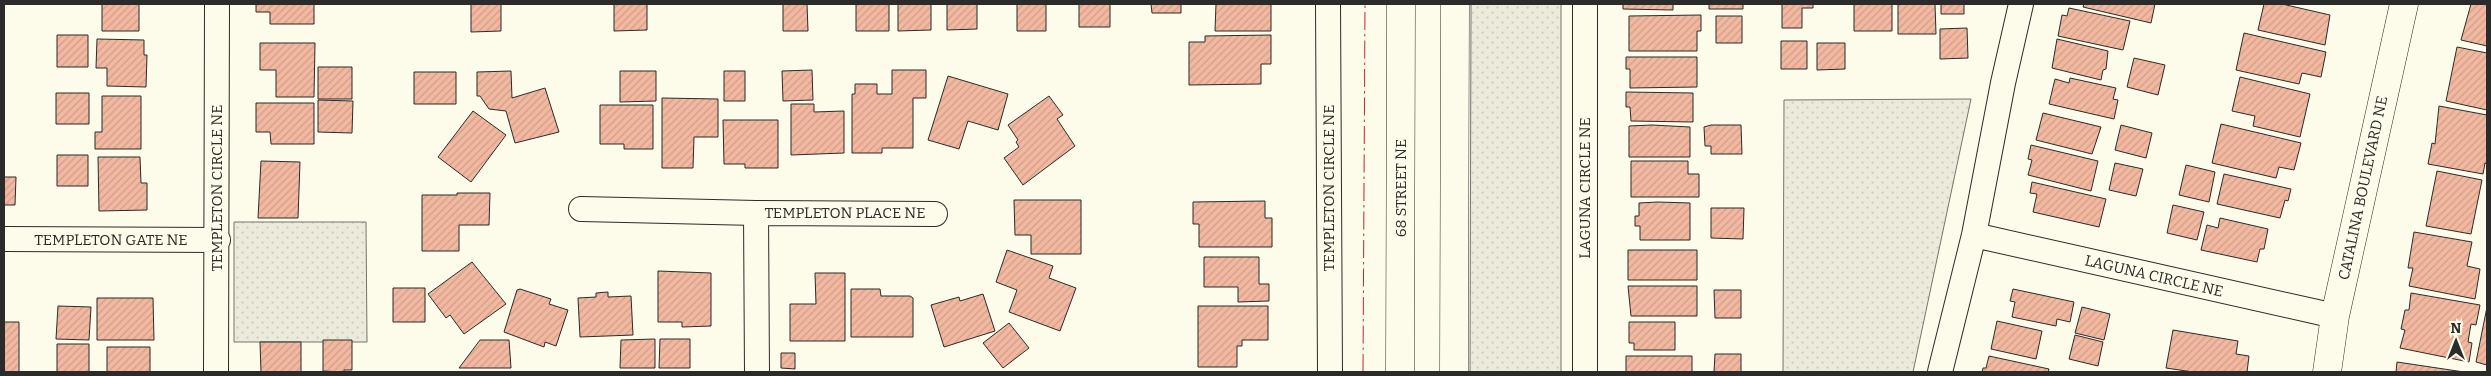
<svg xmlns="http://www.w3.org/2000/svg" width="2491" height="376" font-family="Bitter,serif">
  <defs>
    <pattern id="park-dots" width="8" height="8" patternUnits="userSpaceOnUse" patternTransform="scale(1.25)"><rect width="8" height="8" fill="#ecebdb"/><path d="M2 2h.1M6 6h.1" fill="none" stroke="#cbcabc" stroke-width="1.8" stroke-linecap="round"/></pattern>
    <pattern id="building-hatch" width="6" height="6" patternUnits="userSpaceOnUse" patternTransform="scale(1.25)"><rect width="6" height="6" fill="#f2b8a0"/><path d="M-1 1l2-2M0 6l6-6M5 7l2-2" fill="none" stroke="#d09e8a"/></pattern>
  </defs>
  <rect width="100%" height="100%" fill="#fdfbea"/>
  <path fill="url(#park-dots)" stroke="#74746e" d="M1471,4H1561V372H1470Z
    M1971,99L1913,372H1783L1784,100Z
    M234,222H366L367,342H234Z"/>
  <path fill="url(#building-hatch)" stroke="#2b2b2b" d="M102,4H139V31H102Z
    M256,4H314V24H270V12H256Z
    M471,4H501V31L471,32Z
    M614,4H647V30L614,31Z
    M783,4H807L808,31H783Z
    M856,4H889V31H856Z
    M898,4H931V30L898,31Z
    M947,4H977V29L947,30Z
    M1017,4H1046V31H1017Z
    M1079,4H1110V27H1079Z
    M1151,4H1181V13H1152Z
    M1216,4H1271V31H1215Z
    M1623,4H1673V10L1623,9Z
    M1709,4H1743V9H1709Z
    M1782,4H1813V8H1802V28H1782Z
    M1854,4H1892V31H1854Z
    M1898,4H1935L1936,34H1898Z
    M1941,4H1977H1964V14H1941Z
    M2084,4H2155L2151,23L2083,7Z
    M2264,4H2282L2330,15L2325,45L2258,30Z
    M2471,4H2487V46L2461,40Z
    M2069,8L2130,21L2123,50L2058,36L2062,15L2067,16Z
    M1701,15V31H1697V51H1629V16Z
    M1716,16H1742V43H1716Z
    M1967,28L1968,58L1940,59V29Z
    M2244,33L2326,52L2321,77L2302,73L2299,84L2236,70Z
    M57,35H88V67H57Z
    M1271,35V64H1261V84L1189,85V42H1205V36Z
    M97,39L144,40V55H147L146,87L107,86V68H96Z
    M2057,39L2108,51L2106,69L2103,70L2101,80L2052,68Z
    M1781,41H1807V69H1781Z
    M260,43H315L314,97H276V70H260Z
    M1817,43H1845V69L1817,70Z
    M2457,47L2487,53V110L2446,101Z
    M1626,57H1697V87L1630,88V69H1626Z
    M2134,58L2165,65L2158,95L2127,87Z
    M318,67H352V99H318Z
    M812,70L813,100L783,101L782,71Z
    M892,70H926V98H913V148H882V153H852V94H855V84H877V94H892Z
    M511,71L512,98L545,88L559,132L515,143L506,111L489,109L480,96H477V72Z
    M620,71H656V101L620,102Z
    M724,71H745V101H724Z
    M414,72H456V104H414Z
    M948,76L1008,94L998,130L968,121L959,149L928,140Z
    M2240,77L2310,94L2300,137L2253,126L2255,116L2232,111Z
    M2070,78L2116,88L2113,99L2118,100L2114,119L2049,104L2055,79L2069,83Z
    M1626,92L1693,93V122L1631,121L1630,107H1626Z
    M56,93H89V124H56Z
    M102,96H141V149H95V132H102Z
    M1049,96L1063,115L1057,119L1075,146L1023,185L1004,158L1019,147L1016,142L1018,140L1008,125Z
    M662,98L718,99V137H694L693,168H662Z
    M318,100L353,101L352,133L318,132Z
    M256,103H314V144H271L270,132H256Z
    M791,104H814V112L844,111V153L791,155Z
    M600,105H653V149H624V144H600Z
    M2439,106L2487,115V164L2485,163L2483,174L2428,164L2432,143L2435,144Z
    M473,111L506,135L471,182L438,157Z
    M2043,113L2101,127L2092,154L2036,140Z
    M723,120H778V168H745V164H724Z
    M2221,124L2301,143L2294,170L2279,167L2276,178L2212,163Z
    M1652,125L1690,127V157H1629V126Z
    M1711,125H1741L1742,154H1711V146H1705L1704,127Z
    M2121,125L2152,133L2146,158L2115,150Z
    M2031,145L2098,161L2091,191L2028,175L2032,160L2028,159Z
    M57,155H88V186H57Z
    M98,157H140L141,183H147V210L99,211Z
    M261,161L300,162L298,218H258Z
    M1631,161H1688V174H1699V197H1631Z
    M2115,163L2143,169L2136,196L2109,190Z
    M2186,165L2215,172L2209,202L2179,195Z
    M2437,171L2482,180L2471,234L2426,226Z
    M2224,174L2291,189L2288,201L2285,200L2280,218L2217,204Z
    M4,177H16L15,205H4Z
    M2032,182L2106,199L2099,227L2033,212L2037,194L2030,193Z
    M457,193H490L489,225H459V251H422V195H457Z
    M1014,200H1081V254H1031V235H1015Z
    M1265,201V218H1272V247H1199V224H1193V202Z
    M1658,202L1690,203V240H1640V226H1635V216H1639V203Z
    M2173,205L2204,212L2197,240L2167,233Z
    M1711,208H1744L1743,239L1711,238Z
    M2220,218L2268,229L2264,249H2260L2257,262L2201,250L2207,225L2218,228Z
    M2414,232L2472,242L2467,266L2480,269L2475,299L2409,286L2413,268H2408Z
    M1007,250L1053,266L1049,278L1076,288L1060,331L1009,312L1017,290L996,282Z
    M1628,250H1697V280H1628Z
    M1204,257H1259V284H1269V301L1238,302V287H1204Z
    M472,262L506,304L464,334L450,315L446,318L428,294Z
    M658,271L711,273V326L682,327V322H658Z
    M815,273H845V341H790V304H816Z
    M1628,286H1697V316H1631Z
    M393,288H425V322H393Z
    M520,289L551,299L549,304L568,310L556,346L545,342L544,347L504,332L517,290Z
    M851,289H880L881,296H910L913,298V337H851Z
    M2013,289L2074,302L2070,322L2057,319L2056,326L2012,317L2015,302L2010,301Z
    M1714,290H1741V318H1715Z
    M608,292V297L631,296L633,335L580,337L578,298L596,297V293Z
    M2411,293L2480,305L2476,325L2471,324L2468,342L2472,343L2469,362L2400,348L2405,330L2401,329L2405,310H2409Z
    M983,294L995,331L944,347L931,305L959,297L960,301Z
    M97,298H153L154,340H97Z
    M58,306L91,307L89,340L56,339Z
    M1198,306H1268V340H1242V346H1237V367H1198Z
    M2082,307L2110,314L2104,340L2075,333Z
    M2487,307V365L2476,362Z
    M1997,321L2042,331L2036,359L1991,349Z
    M4,322H19V372H4Z
    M1629,322H1675V350H1634V343H1629Z
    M1009,323L1029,348L1003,368L983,343Z
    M2173,330L2238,341L2236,354L2249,356L2247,372H2193L2166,368Z
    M2075,335L2103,342L2098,366L2069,359Z
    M655,339V368H620L621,340Z
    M660,339H690V368H659Z
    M323,340H352V370H344V372L323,371Z
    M480,340H509L511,368H459Z
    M260,342H301V372H261Z
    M57,344H89V372H57Z
    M107,347H150V372H107Z
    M781,353H795V369L781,368Z
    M1715,354H1741V372H1714Z
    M1626,356H1692V372H1626Z
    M1989,356L2049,369L2048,372H1982L1983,368H1986Z
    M2397,362L2464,372H2396Z"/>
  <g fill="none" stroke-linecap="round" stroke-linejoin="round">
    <g stroke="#2b2b2b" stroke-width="26">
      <path id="minor" d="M1328,4L1330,372
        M1585,4V372
        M581,209L756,213L935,214
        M756,213L757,372
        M1974,235L2335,316
        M4,239L218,240
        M216,372L217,4
        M1940,372L1974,235L2003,83L2021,4"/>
    </g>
    <g stroke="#2b2b2b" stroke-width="29">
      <path id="tertiary" d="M2327,372L2335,316L2404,4"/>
    </g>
    <g stroke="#2b2b2b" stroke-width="29">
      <path id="secondary" d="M1400,372L1401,4
        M1454,372L1455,4"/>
    </g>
    <use href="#minor" stroke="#fdfbea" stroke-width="24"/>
    <use href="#tertiary" stroke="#fdfbea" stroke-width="28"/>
    <use href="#secondary" stroke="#fdfbea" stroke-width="28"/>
    <path stroke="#c62828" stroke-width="1" stroke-dasharray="18 4 2.5 4" stroke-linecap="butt" d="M1363,372L1365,4"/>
  </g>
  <g text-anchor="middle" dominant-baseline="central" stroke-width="4" stroke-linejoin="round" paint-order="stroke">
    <g font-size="15" fill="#2b2b2b" stroke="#fdfbea">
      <text transform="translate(217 188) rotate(-90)">TEMPLETON CIRCLE NE</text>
      <text transform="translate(1329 188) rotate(-90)">TEMPLETON CIRCLE NE</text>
      <text transform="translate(1401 188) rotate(-90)">68 STREET NE</text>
      <text transform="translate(1585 188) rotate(-90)">LAGUNA CIRCLE NE</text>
      <text transform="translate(2363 188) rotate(-78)">CATALINA BOULEVARD NE</text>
      <text x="845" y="213">TEMPLETON PLACE NE</text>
      <text x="111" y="240">TEMPLETON GATE NE</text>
      <text transform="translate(2154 276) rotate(13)">LAGUNA CIRCLE NE</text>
    </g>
  </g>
  <rect width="2491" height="376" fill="none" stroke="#2b2b2b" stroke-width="10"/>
  <g transform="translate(2456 341)" stroke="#fdfbea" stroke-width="4" paint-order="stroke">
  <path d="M0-4L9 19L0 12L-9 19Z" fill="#2b2b2b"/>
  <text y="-8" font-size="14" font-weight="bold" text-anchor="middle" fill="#2b2b2b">N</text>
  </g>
</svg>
